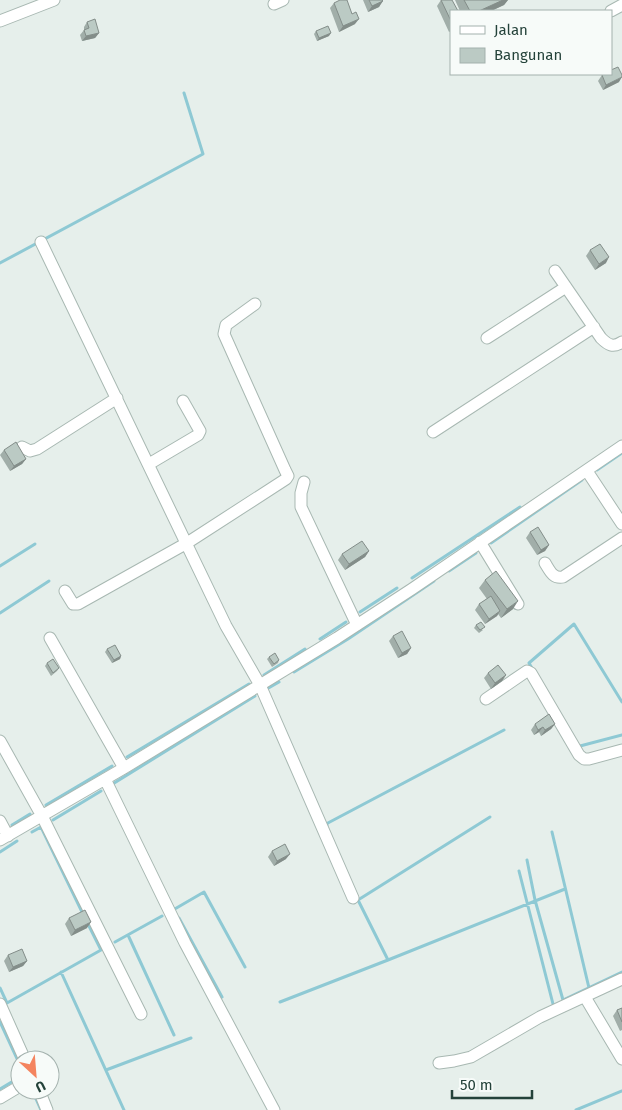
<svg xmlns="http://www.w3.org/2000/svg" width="622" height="1110" font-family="'Fira Sans',sans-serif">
  <rect width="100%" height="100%" fill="#e6efeb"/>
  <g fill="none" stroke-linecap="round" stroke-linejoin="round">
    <path stroke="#8ec9d4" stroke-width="3" d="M0,263L203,154L184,93
      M597,470L622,453
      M491,543L582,480
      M0,566L35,544
      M449,571L476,553
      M412,578L520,507
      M360,612L397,588
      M0,613L49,581
      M320,639L346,622
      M533,670L529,663L574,624L622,702
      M294,672L348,639L434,581
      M264,675L305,649
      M265,690L279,682
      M580,746L622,735
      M127,757L249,684
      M111,785L255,696
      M46,805L112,766
      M490,817L358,900L388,960L565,889
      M53,820L101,791
      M12,825L30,814
      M327,825L326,824L504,730
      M41,827L83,914
      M32,832L41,827
      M552,832L589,988
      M0,852L17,841
      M527,860L535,900L563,1000L622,972
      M519,871L553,1004
      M173,910L204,892L245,967
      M179,918L222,997
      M87,922L101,950
      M128,935L174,1035
      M115,942L162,916
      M61,972L124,1110
      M0,988L7,1003L101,950
      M280,1002L388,960
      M0,1022L20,1065
      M106,1070L191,1038
      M0,1089L20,1077
      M32,1090L41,1110
      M576,1110L622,1091"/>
    <g stroke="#a8b8b2" stroke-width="13">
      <path id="street" d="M274,4L283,0
        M611,11L622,5
        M0,21L54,0
        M41,242L226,626L260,685L353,898
        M555,271L601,338C608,345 613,348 622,342
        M487,338L566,287
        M433,432L594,327
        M22,447L30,451L37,449L117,398
        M149,464L198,435L200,431L183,401
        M587,471L622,524
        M304,482L301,493V507L357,625
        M480,542L518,604
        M545,563C550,571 553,579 563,577L622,538
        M65,591L73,604H78L187,543L286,479L288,476L285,470L224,334L226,325L255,304
        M50,638L124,768
        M486,699L527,671L531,673L579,755L584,759H589L622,750
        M0,741L42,816L141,1014
        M105,779L185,943L274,1110
        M0,821L8,836
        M0,840L124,768L337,638L412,589L622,446
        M585,997L622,1059
        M0,1004L25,1060
        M439,1063L454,1061L471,1057L540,1017L622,979
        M39,1090L47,1110
        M0,1098L20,1086"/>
    </g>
    <use href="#street" stroke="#fff" stroke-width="11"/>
  </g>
  <path fill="#a1aea9" d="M363,0H382L379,7L368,12Z
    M441,0L451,11V31L449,32L437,6Z
    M455,0H508L504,5L491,11H460Z
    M334,3L355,24L339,32L330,8Z
    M87,22L99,33L95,38L82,41L80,35L84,30V27Z
    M316,31L329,36L317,41L314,34Z
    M602,75L619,82L603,90L598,81Z
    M590,250L606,263L595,270L586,256Z
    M4,450L26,459L22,464L10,471L0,455Z
    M530,532L549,545L545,551L537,555L526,538Z
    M369,551L365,557L345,570L338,560L342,554Z
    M485,580L513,609L501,618L498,614L497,616L485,624L475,610L479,604L487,599L479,588Z
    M476,625L483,630L479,633L474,628Z
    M393,636L411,648L407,654L398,658L389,641Z
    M107,649L121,656L120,659L112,663L105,652Z
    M269,657L279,660L278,663L272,667L267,659Z
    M47,663L59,668L57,671L51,676L45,666Z
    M488,673L506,675L502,681L491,689L484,678Z
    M535,724H555L551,729L541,736L539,732L534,735L531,730Z
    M272,851L286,859L274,866L268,857Z
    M69,918L87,928L71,936L65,924Z
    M8,955L27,961L23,966L9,972L4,961Z
    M622,1008V1030L620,1031L613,1016L617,1010Z"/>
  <path fill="#838d89" d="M503,0H508L504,5L491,11H479Z
    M383,1L379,7L368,12L372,6Z
    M359,19L355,24L339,32L343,26Z
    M99,33L95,38L82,41L86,36Z
    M331,33L329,36L317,41L319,38Z
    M622,77L619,82L603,90L606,85Z
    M609,257L606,263L595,270L599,264Z
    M26,459L22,464L10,471L14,466Z
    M549,545L545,551L537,555L541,550Z
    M369,551L365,557L345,570L349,564Z
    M518,601L513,609L501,618L507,609Z
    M500,611L497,616L485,624L489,619Z
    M411,648L407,654L398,658L402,653Z
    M121,656L120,659L112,663L114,660Z
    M506,675L502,681L491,689L495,683Z
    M555,724L551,729L541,736L545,730Z
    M543,727L539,732L534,735L538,730Z
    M290,854L286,859L274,866L277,861Z
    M91,922L87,928L71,936L75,930Z
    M27,961L23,966L9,972L13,967Z"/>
  <path fill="#bbcac4" stroke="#838d89" d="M340,0H347L352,14L356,12L359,19L343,26L334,3Z
    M369,0H382L383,1L372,6Z
    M441,0H452L458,11H451V21Z
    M464,0H503L479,11H470Z
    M95,19L99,33L86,36L84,30L89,28L87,22Z
    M328,26L331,33L319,38L316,31Z
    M618,67L622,75V77L606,85L602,75L604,74H611V70Z
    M600,244L609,257L599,264L590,250Z
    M16,442L26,459L14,466L4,450Z
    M538,527L549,545L541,550L530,532Z
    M362,541L369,551L349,564L342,554Z
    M496,571L518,601L507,609L485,580Z
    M491,596L500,611L489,619L479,604Z
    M481,622L485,627L480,630L476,625Z
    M402,631L411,648L402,653L393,636Z
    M115,645L121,656L114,660L107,649Z
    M275,653L279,660L274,664L269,657Z
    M53,659L59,668L53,673L47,663Z
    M498,665L506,675L495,683L488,673Z
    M549,714L555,724L545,730L543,727L538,730L535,724Z
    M285,844L290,854L277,861L272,851Z
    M85,910L91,922L75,930L69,918Z
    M22,949L27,961L13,967L8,955Z
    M622,1008V1022L617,1010Z"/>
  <rect x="450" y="10" width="162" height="65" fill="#f7fbf9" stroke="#a3b1ad"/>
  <rect x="460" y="26" width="25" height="8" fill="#ffffff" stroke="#a3b1ad"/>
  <text x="494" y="35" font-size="15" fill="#24423a">Jalan</text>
  <rect x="460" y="48" width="25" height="15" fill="#bbcac4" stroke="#a3b1ad"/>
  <text x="494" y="60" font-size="15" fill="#24423a">Bangunan</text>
  <g transform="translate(35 1075) rotate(154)"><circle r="24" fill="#f7fbf9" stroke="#a3b1ad"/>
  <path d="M0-4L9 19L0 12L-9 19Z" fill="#f4845f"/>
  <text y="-8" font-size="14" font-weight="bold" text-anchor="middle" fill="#24423a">U</text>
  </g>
  <path d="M452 1090v8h80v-8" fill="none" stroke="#24423a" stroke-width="2.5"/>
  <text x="460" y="1090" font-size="15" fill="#24423a" stroke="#f7fbf9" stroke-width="4" paint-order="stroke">50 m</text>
</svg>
